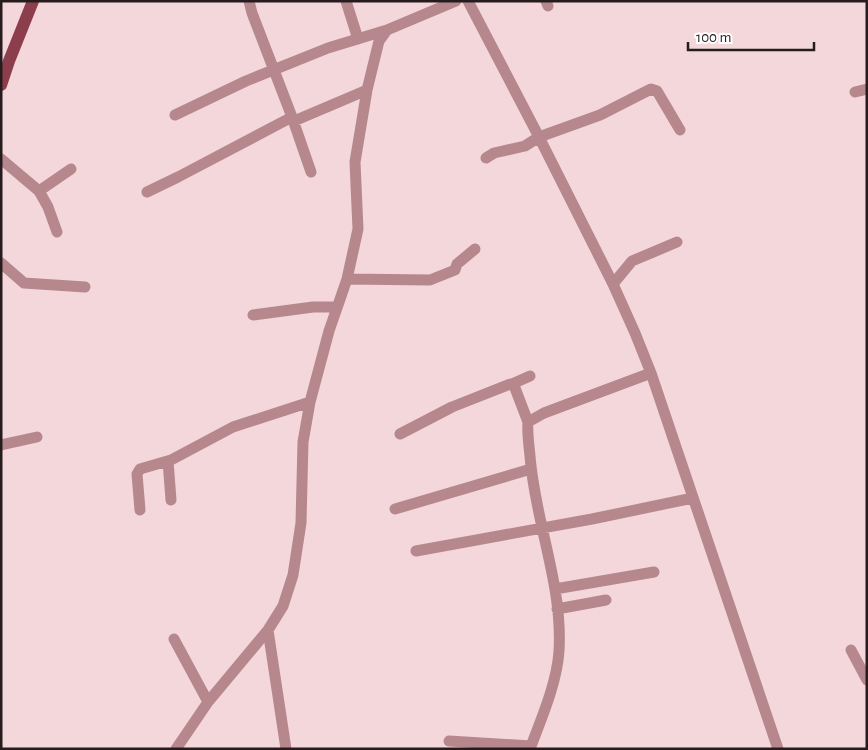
<svg xmlns="http://www.w3.org/2000/svg" width="868" height="750" font-family="'Alegreya Sans',sans-serif">
  <rect width="100%" height="100%" fill="#f4d7da"/>
  <g fill="none" stroke-linecap="round" stroke-linejoin="round">
    <path stroke="#b6888e" stroke-width="11" d="M249,1L252,13L292,117L311,172
      M346,1L358,39
      M468,1L539,137L613,284L635,333L651,373L778,749
      M546,1L548,6
      M855,92L867,89
      M175,115L246,81L328,48L387,30
      M294,121L367,90
      M486,158L494,153L525,146L539,137L600,115L651,89L657,91L680,130
      M1,159L39,191L48,207L57,232
      M39,191L71,169
      M147,192L178,177L292,117
      M1,263L24,283L85,287
      M347,279L430,280L455,270L457,264L475,249
      M613,284L632,261L677,242
      M253,315L313,307H336
      M512,384L530,376
      M400,434L452,407L510,384H512L515,388L528,422
      M1,445L37,437
      M168,461L171,500
      M395,509L531,469
      M140,510L137,474L140,469L171,460L233,427L310,402
      M416,551L592,519L693,498
      M555,589L654,572
      M557,609L606,600
      M268,630L286,749
      M174,639L208,702
      M851,650L867,680
      M449,741L531,746
      M176,749L208,702L268,630L283,606L293,575L301,523L303,442L310,402L329,331L347,279L358,229L355,162L367,90L379,41L387,30L456,1
      M530,749C541,719 557,683 559,651C563,585 535,522 530,456C529,445 527,433 528,422L544,413L651,373"/>
    <path stroke="#8c3e4c" stroke-width="12" d="M1,85L9,61L33,1"/>
  </g>
  <rect width="868" height="750" fill="none" stroke="#261c1d" stroke-width="5"/>
  <path d="M688 42v8h126v-8" fill="none" stroke="#261c1d" stroke-width="2.5"/>
  <text x="696" y="42" font-size="15" fill="#261c1d" stroke="#ffffff" stroke-width="4" paint-order="stroke">100 m</text>
</svg>
